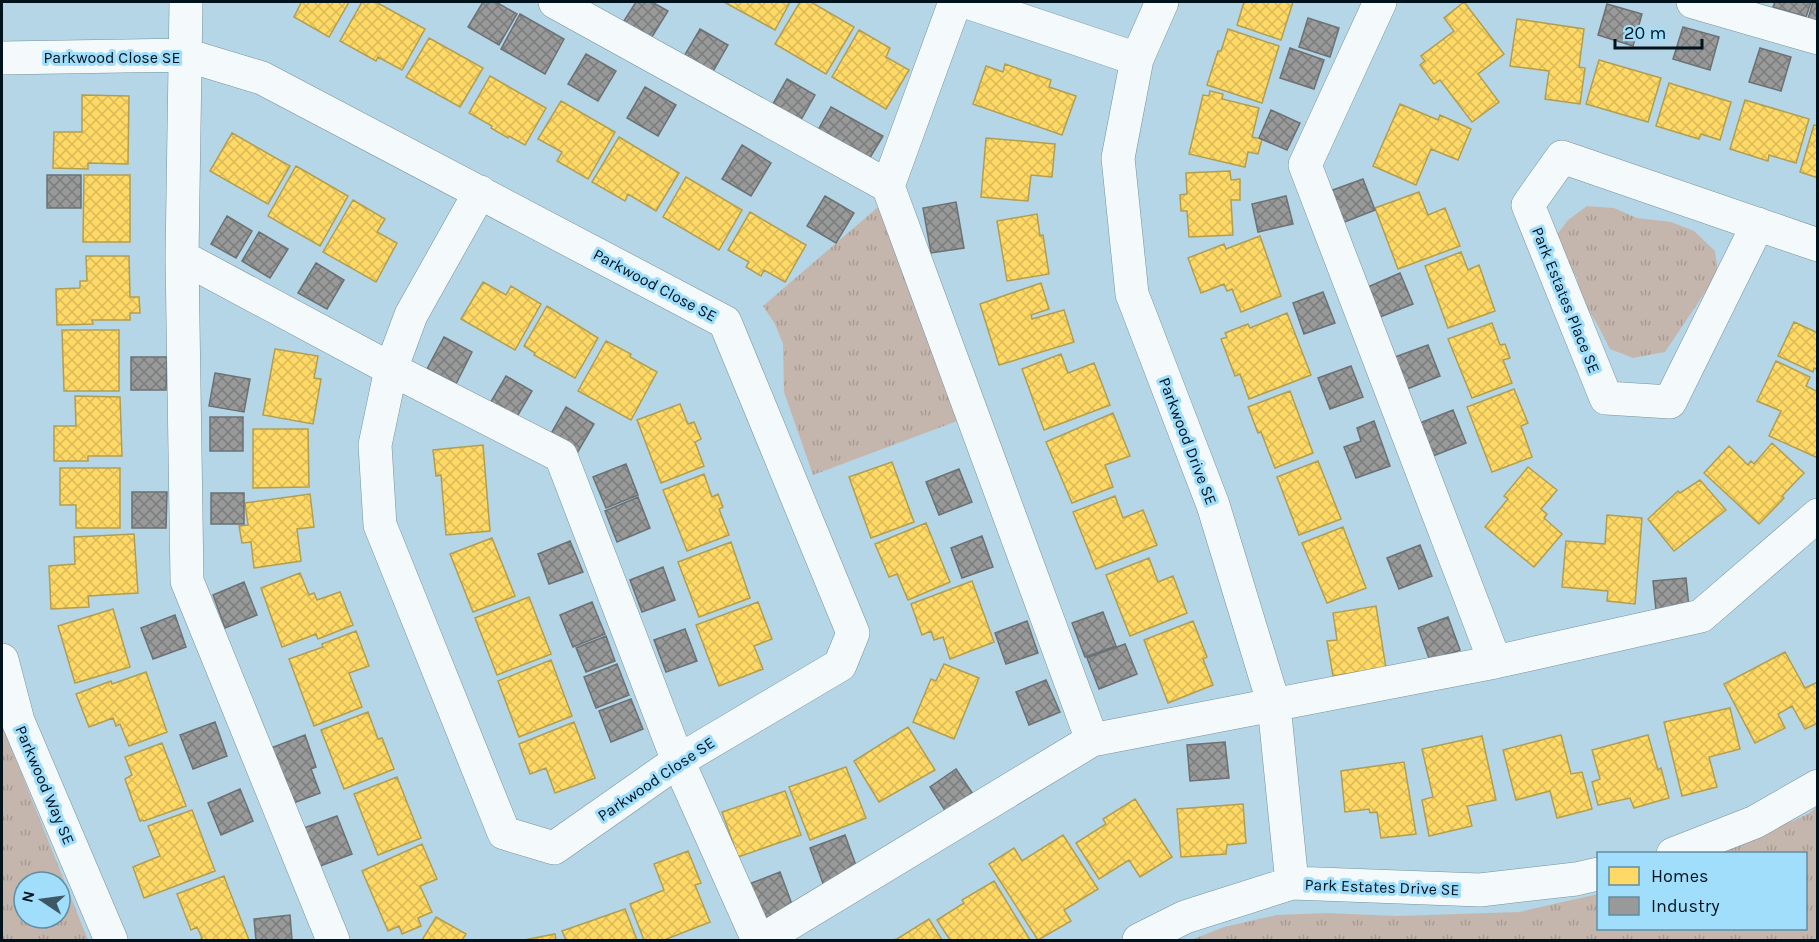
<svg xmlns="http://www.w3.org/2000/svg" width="1819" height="942" font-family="Karla,sans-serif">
  <defs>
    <pattern id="grass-tufts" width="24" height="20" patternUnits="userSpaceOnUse" patternTransform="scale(1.5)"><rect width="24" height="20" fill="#c5b6ad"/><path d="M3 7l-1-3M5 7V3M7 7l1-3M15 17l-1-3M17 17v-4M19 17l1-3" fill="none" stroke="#a79c94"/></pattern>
    <pattern id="homes-cross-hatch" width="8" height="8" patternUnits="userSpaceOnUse" patternTransform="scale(1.5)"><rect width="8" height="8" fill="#ffd966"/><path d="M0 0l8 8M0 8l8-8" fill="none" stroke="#d9b958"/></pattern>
    <pattern id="industry-cross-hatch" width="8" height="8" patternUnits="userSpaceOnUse" patternTransform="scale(1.5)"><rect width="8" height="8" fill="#999"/><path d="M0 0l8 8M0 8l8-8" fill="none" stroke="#7a7c7c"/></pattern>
  </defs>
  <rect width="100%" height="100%" fill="#b5d6e6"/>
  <path fill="url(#grass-tufts)" fill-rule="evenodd" d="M1587,206L1614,208L1637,218L1671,222L1694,231L1715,251L1718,273L1665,352L1633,358L1610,349L1596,322L1580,299L1577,278L1553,240L1568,220Z
    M878,207L960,420L813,475L784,392L783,344L775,324L763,306Z
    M2,725L88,940H2ZM24,882H60V918H24Z
    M1817,807V940H1191L1224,927L1276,915L1327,913L1397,916L1519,912L1598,894V928H1806V854L1722,853L1808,814Z"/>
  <path fill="url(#homes-cross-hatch)" stroke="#b29e50" stroke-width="1.5" d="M299,2H349L329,37L294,17L301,3Z
    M362,2H376L425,29L402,70L378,57L376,61L340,41Z
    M724,2H790L775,30Z
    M800,2H811L854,27L826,74L775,44Z
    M1244,2H1293L1281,40L1237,25Z
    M1464,2L1504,54L1478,74L1499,102L1472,122L1440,80L1434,84L1420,65L1425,61L1421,56L1454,31L1444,18Z
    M1517,19L1584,29L1579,67L1585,68L1580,104L1545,99L1549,71L1510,66Z
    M1228,29L1279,46L1262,103L1207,85L1218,51H1221Z
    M859,30L890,48L886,57L909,70L886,109L832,77Z
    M429,38L483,68L460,107L406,77Z
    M1599,60L1661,78L1648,122L1586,104Z
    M1005,64L1051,80L1049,87L1076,96L1062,135L973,104L986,66L1003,72Z
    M490,76L546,108L525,145L509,136L508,138L491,128L492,126L469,113Z
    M1669,83L1731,102L1720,140L1701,134L1699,139L1656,126Z
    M1210,91L1223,94L1222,99L1259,108L1252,137L1262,139L1258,154L1248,152L1245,167L1189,154L1203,95L1209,96Z
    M82,95L129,96L128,164L88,163V169L53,168L54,132H82Z
    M1745,100L1809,119L1796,163L1769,155L1768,161L1730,149Z
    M561,101L615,132L588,179L557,161L562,152L538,139Z
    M1400,104L1438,120L1440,115L1471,129L1458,160L1431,149L1416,185L1373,166Z
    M1814,125L1818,126V178L1800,172Z
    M232,133L290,166L268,204L210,171Z
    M619,137L679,173L656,211L628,194L625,201L592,182Z
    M986,138L1055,144L1052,177L1031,175L1028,201L981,197Z
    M296,166L348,196L320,246L268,216Z
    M1230,171L1231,180L1240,179V200H1231L1233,235L1189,237L1187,211H1181L1180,195L1187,194L1186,173Z
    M84,175H130V242H83Z
    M686,177L742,210L719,250L663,217Z
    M1419,192L1428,215L1445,208L1460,246L1398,269L1375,208Z
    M353,200L385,219L377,232L397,243L376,282L323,252Z
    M750,212L806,245L785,282L764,270L761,276L746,267L749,262L728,250Z
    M1037,214L1040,236L1043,235L1049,274L1007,281L997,221Z
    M1260,236L1281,296L1241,312L1232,289L1227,291L1224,284L1201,293L1188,258L1224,244L1226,249Z
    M1461,252L1468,270L1479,265L1495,311L1448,328L1425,266Z
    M86,256H129L130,297H139L140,313H130V320H92L93,324L57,325L56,289L80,288V281H87Z
    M483,282L506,295L511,286L541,304L515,350L461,319Z
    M1041,283L1049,309L1031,315L1032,319L1064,310L1074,342L999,365L980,304Z
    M547,306L598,338L575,378L534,355L535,353L524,346Z
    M1287,313L1311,375L1249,399L1240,374L1235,376L1221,339L1227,337L1225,333L1248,324L1250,328Z
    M1794,322L1818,333V370L1814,368L1813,372L1778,356Z
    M1492,323L1500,345L1505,344L1510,358L1503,360L1512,383L1472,398L1448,339Z
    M62,330H119V391H64Z
    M606,341L631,354L630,357L657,372L631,420L578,391Z
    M275,349L318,356L314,378L321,379L313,424L263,415Z
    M1061,354L1068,373L1094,363L1110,405L1044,430L1022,369Z
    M1776,361L1810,377L1806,386L1818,392V458L1769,436L1781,411L1757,401Z
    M1514,389L1528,423L1521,426L1532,457L1492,472L1467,407Z
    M1290,391L1313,453L1275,468L1261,432L1258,433L1248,407Z
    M75,396L120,397L122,456H88V461H54V426H76Z
    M680,404L688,424L694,422L701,439L695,442L704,466L661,483L637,420Z
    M1113,413L1130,456L1105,465L1113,487L1072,503L1046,442Z
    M253,429H308L309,487L253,488Z
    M1772,443L1804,473L1782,496L1784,498L1759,524L1704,473L1729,446L1748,465L1751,461L1754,464Z
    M483,445L490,531L446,535L441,475L436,476L433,450Z
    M1318,461L1341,519L1299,535L1277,477Z
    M892,462L914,522L871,538L849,477Z
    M1528,467L1557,490L1541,509L1547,514L1544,518L1562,534L1534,567L1485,527L1508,499L1504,496Z
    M60,468H120V528H76V505H60Z
    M704,474L712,497L718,494L723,507L719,509L729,535L687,551L663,490Z
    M1700,480L1726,510L1674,551L1648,519L1678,491L1680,493Z
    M310,494L314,527L297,529L301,561L254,568L251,542L242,543L239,526L248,525L245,503Z
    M1115,496L1123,518L1143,510L1157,545L1096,569L1073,512Z
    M1607,515L1642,518L1635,604L1607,601L1608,591L1562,587L1566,541L1605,544Z
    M926,523L950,582L908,600L897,574L889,577L875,544Z
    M1343,527L1366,588L1327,603L1302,543Z
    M134,534L138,593L88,596L89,607L51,609L49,566L75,564L74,537Z
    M492,538L515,596L473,612L450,554Z
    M731,542L750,598L699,617L678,562Z
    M1149,558L1158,582L1173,576L1187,613L1130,636L1106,575Z
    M300,573L309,595L314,593L317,600L340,592L353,625L318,639L316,634L282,647L261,588Z
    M972,581L994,642L950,659L943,637L934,640L931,631L922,635L911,604Z
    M529,597L551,654L497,675L475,618Z
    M758,602L772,639L754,646L763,669L719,686L696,625Z
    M1376,606L1386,668L1333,676L1327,641L1337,640L1333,613Z
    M113,609L130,667L75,683L58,626Z
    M1193,621L1207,657L1203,659L1213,685L1168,703L1144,640Z
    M356,631L369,666L349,673L362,707L314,726L289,659L323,647L322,644Z
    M1785,652L1805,688L1818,682V723L1805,729L1792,706L1778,714L1785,728L1755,743L1724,684Z
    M551,660L572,716L519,737L498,681Z
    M944,664L979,678L954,739L913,722L931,679L936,681Z
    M146,672L167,732L129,746L120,724L116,726L113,718L89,727L76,694L111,681L112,684Z
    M1730,708L1740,749L1709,757L1717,787L1682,796L1664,722Z
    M368,712L378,739L382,738L394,769L344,789L321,730Z
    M574,722L595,778L555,793L546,768L530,774L519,744Z
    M908,727L935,770L879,802L854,761Z
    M1561,735L1571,774L1582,772L1592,809L1557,818L1550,791L1516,800L1503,750Z
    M1648,735L1658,770L1661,768L1669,798L1634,808L1630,798L1598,805L1592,782L1600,779L1592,750Z
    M1482,736L1496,800L1467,806L1472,826L1429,836L1422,800L1433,797L1422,749Z
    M162,743L186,806L144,821L143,820L140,821L125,779L132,775L125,757Z
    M1404,762L1416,834L1381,838L1377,812L1370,813L1369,809L1345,812L1341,771Z
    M846,767L866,818L810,840L789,787Z
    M397,777L421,838L378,855L354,794Z
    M785,791L801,835L738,857L722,812Z
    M1135,799L1172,857L1140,877L1129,860L1099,879L1076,843L1106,824L1103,819Z
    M1243,804L1246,843L1227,845L1226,854L1181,857L1177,809Z
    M192,810L215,871L144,898L133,867L160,856L148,826Z
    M1063,835L1098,889L1064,910L1071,921L1038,940L989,864L1014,848L1022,861Z
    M422,844L437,879L420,886L432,912L418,918L421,926L402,934L399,926L388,931L362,871Z
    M688,851L701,883L695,885L710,922L664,940H644L630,904L664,890L654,864Z
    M224,876L228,887L249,940H200L202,938L197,927L191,930L177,894Z
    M994,881L1030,940H950L937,920L964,903L962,900Z
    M625,909L637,940H566L562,931Z
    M436,917L466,934L462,940H422Z
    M929,919L942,940H892L897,939Z
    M555,934L556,940H524Z"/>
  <path fill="url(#industry-cross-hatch)" stroke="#6b7174" stroke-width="1.5" d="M483,2H496L517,14L499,45L468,27Z
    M636,2H652L668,11L650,40L622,24Z
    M1775,2H1811L1806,17L1773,7Z
    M1813,2H1818V22L1808,19Z
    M1607,4L1642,14L1633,46L1598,35Z
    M520,14L564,39L545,74L501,49Z
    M1308,18L1339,28L1330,57L1299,47Z
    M1683,27L1719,37L1710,70L1673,59Z
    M700,29L728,45L711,75L683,58Z
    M1290,48L1324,60L1314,89L1280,78Z
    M1760,48L1791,57L1781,91L1749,82Z
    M586,54L616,71L598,101L568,84Z
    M787,79L815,95L798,125L770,109Z
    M645,87L676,105L658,136L627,118Z
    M831,107L883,136L865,166L814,137Z
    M1271,110L1300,123L1287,150L1259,138Z
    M742,145L771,163L751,196L722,179Z
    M47,175H81V208H47Z
    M1363,179L1375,210L1342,223L1330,191Z
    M825,196L854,213L836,243L807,226Z
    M1286,196L1293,224L1258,232L1252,204Z
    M956,202L964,248L931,253L923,208Z
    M227,216L252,231L236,258L211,244Z
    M259,232L288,249L270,278L242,261Z
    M316,263L344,280L327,309L298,293Z
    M1400,273L1413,304L1380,317L1368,287Z
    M1323,292L1335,323L1304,334L1293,303Z
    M444,337L472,352L456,384L427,369Z
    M1428,345L1440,376L1407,389L1395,357Z
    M131,357H167L166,390H131Z
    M1351,366L1363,397L1330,409L1318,378Z
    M215,373L250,379L244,412L209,406Z
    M506,376L532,391L515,420L489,405Z
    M566,407L594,424L576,455L548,439Z
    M1453,410L1466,443L1433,456L1420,423Z
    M210,417H243V451H210Z
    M1374,421L1390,466L1356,478L1344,447L1361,441L1357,428Z
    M626,464L638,495L606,508L593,477Z
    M959,469L972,502L939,515L926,482Z
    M132,492H167L166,528H132Z
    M211,493H244V524H211Z
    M638,497L650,528L617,542L605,511Z
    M982,536L993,567L962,578L951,548Z
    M570,541L583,572L549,584L538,554Z
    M1420,545L1432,576L1399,589L1387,558Z
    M663,567L675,600L642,612L630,580Z
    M1686,578L1690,617L1657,620L1653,581Z
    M244,582L257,615L225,628L213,595Z
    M592,602L605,634L573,647L560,615Z
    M1103,612L1116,646L1085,657L1072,623Z
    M175,615L186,647L153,659L141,628Z
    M1448,617L1460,650L1430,661L1418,628Z
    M1027,621L1038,653L1006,664L995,633Z
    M685,629L697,661L666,672L654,640Z
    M606,636L615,661L586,672L576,648Z
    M1125,644L1137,674L1099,689L1087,658Z
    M617,664L629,695L596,708L584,677Z
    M1046,680L1060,712L1029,725L1016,692Z
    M631,699L643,729L611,742L599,711Z
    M215,722L227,756L193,769L180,735Z
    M305,735L316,767L311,769L320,793L291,804L271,748Z
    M1225,742L1229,778L1190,781L1187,745Z
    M956,769L973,794L946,812L930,787Z
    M240,789L253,821L221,835L208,803Z
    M337,816L352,854L315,868L301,829Z
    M845,835L858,871L824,886L810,848Z
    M780,872L793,907L762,919L749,884Z
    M290,915L292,940H256L254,919Z"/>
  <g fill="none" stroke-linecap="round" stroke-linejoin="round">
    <g stroke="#77919d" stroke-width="34">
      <path id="minor" d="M186,2L182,257L187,581L333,940
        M555,2L888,186L1092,740
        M967,2L1137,59
        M1162,2L1137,59L1118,158L1132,294L1213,505L1274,705L1292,883
        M1380,2L1305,165L1495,662
        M1693,2L1818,38
        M2,58L186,55L262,78L725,322L853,633L840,665L678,761L554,848L504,833L380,525L375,445L391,369L411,315L480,192
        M888,186L955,2
        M1758,224L1670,402L1606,398L1528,205L1562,157L1818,245
        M182,257L391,369L561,456L678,761L758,940
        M2,660L18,721L111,940
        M1673,854L1755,822L1818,786
        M762,940L1092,740L1495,662L1701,616L1818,515
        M1139,940L1185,917L1292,883L1480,890L1576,879L1598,874"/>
    </g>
    <use href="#minor" stroke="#f4f9fb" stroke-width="33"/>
  </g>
  <g text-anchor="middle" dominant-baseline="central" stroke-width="6" stroke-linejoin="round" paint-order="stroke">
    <g font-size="16" fill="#00131d" stroke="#a0defb">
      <text x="112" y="57">Parkwood Close SE</text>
      <text transform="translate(655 285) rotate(28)">Parkwood Close SE</text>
      <text transform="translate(1566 300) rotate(68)">Park Estates Place SE</text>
      <text transform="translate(1188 441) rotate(69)">Parkwood Drive SE</text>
      <text transform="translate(656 779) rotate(-34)">Parkwood Close SE</text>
      <text transform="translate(45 785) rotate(67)">Parkwood Way SE</text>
      <text transform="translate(1382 887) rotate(2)">Park Estates Drive SE</text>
    </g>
  </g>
  <rect width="1819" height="942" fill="none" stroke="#00131d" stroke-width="6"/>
  <rect x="1597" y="852" width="210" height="78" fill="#a0defb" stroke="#608da2" stroke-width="1.5"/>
  <rect x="1609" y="867" width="30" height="18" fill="#ffd966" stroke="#608da2" stroke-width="1.5"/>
  <text x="1651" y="882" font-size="18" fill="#00131d">Homes</text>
  <rect x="1609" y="897" width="30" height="18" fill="#999999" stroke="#608da2" stroke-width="1.5"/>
  <text x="1651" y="912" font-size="18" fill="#00131d">Industry</text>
  <g transform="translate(42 900) rotate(283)"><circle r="28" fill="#a0defb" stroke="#608da2" stroke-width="1.5"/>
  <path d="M0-4.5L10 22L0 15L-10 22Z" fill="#3f5763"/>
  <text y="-9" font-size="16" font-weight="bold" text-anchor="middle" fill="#00131d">N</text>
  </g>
  <path d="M1615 39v9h87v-9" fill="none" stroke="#00131d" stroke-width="3"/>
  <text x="1624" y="39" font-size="18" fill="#00131d" stroke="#a0defb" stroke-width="4.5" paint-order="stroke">20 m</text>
</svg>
